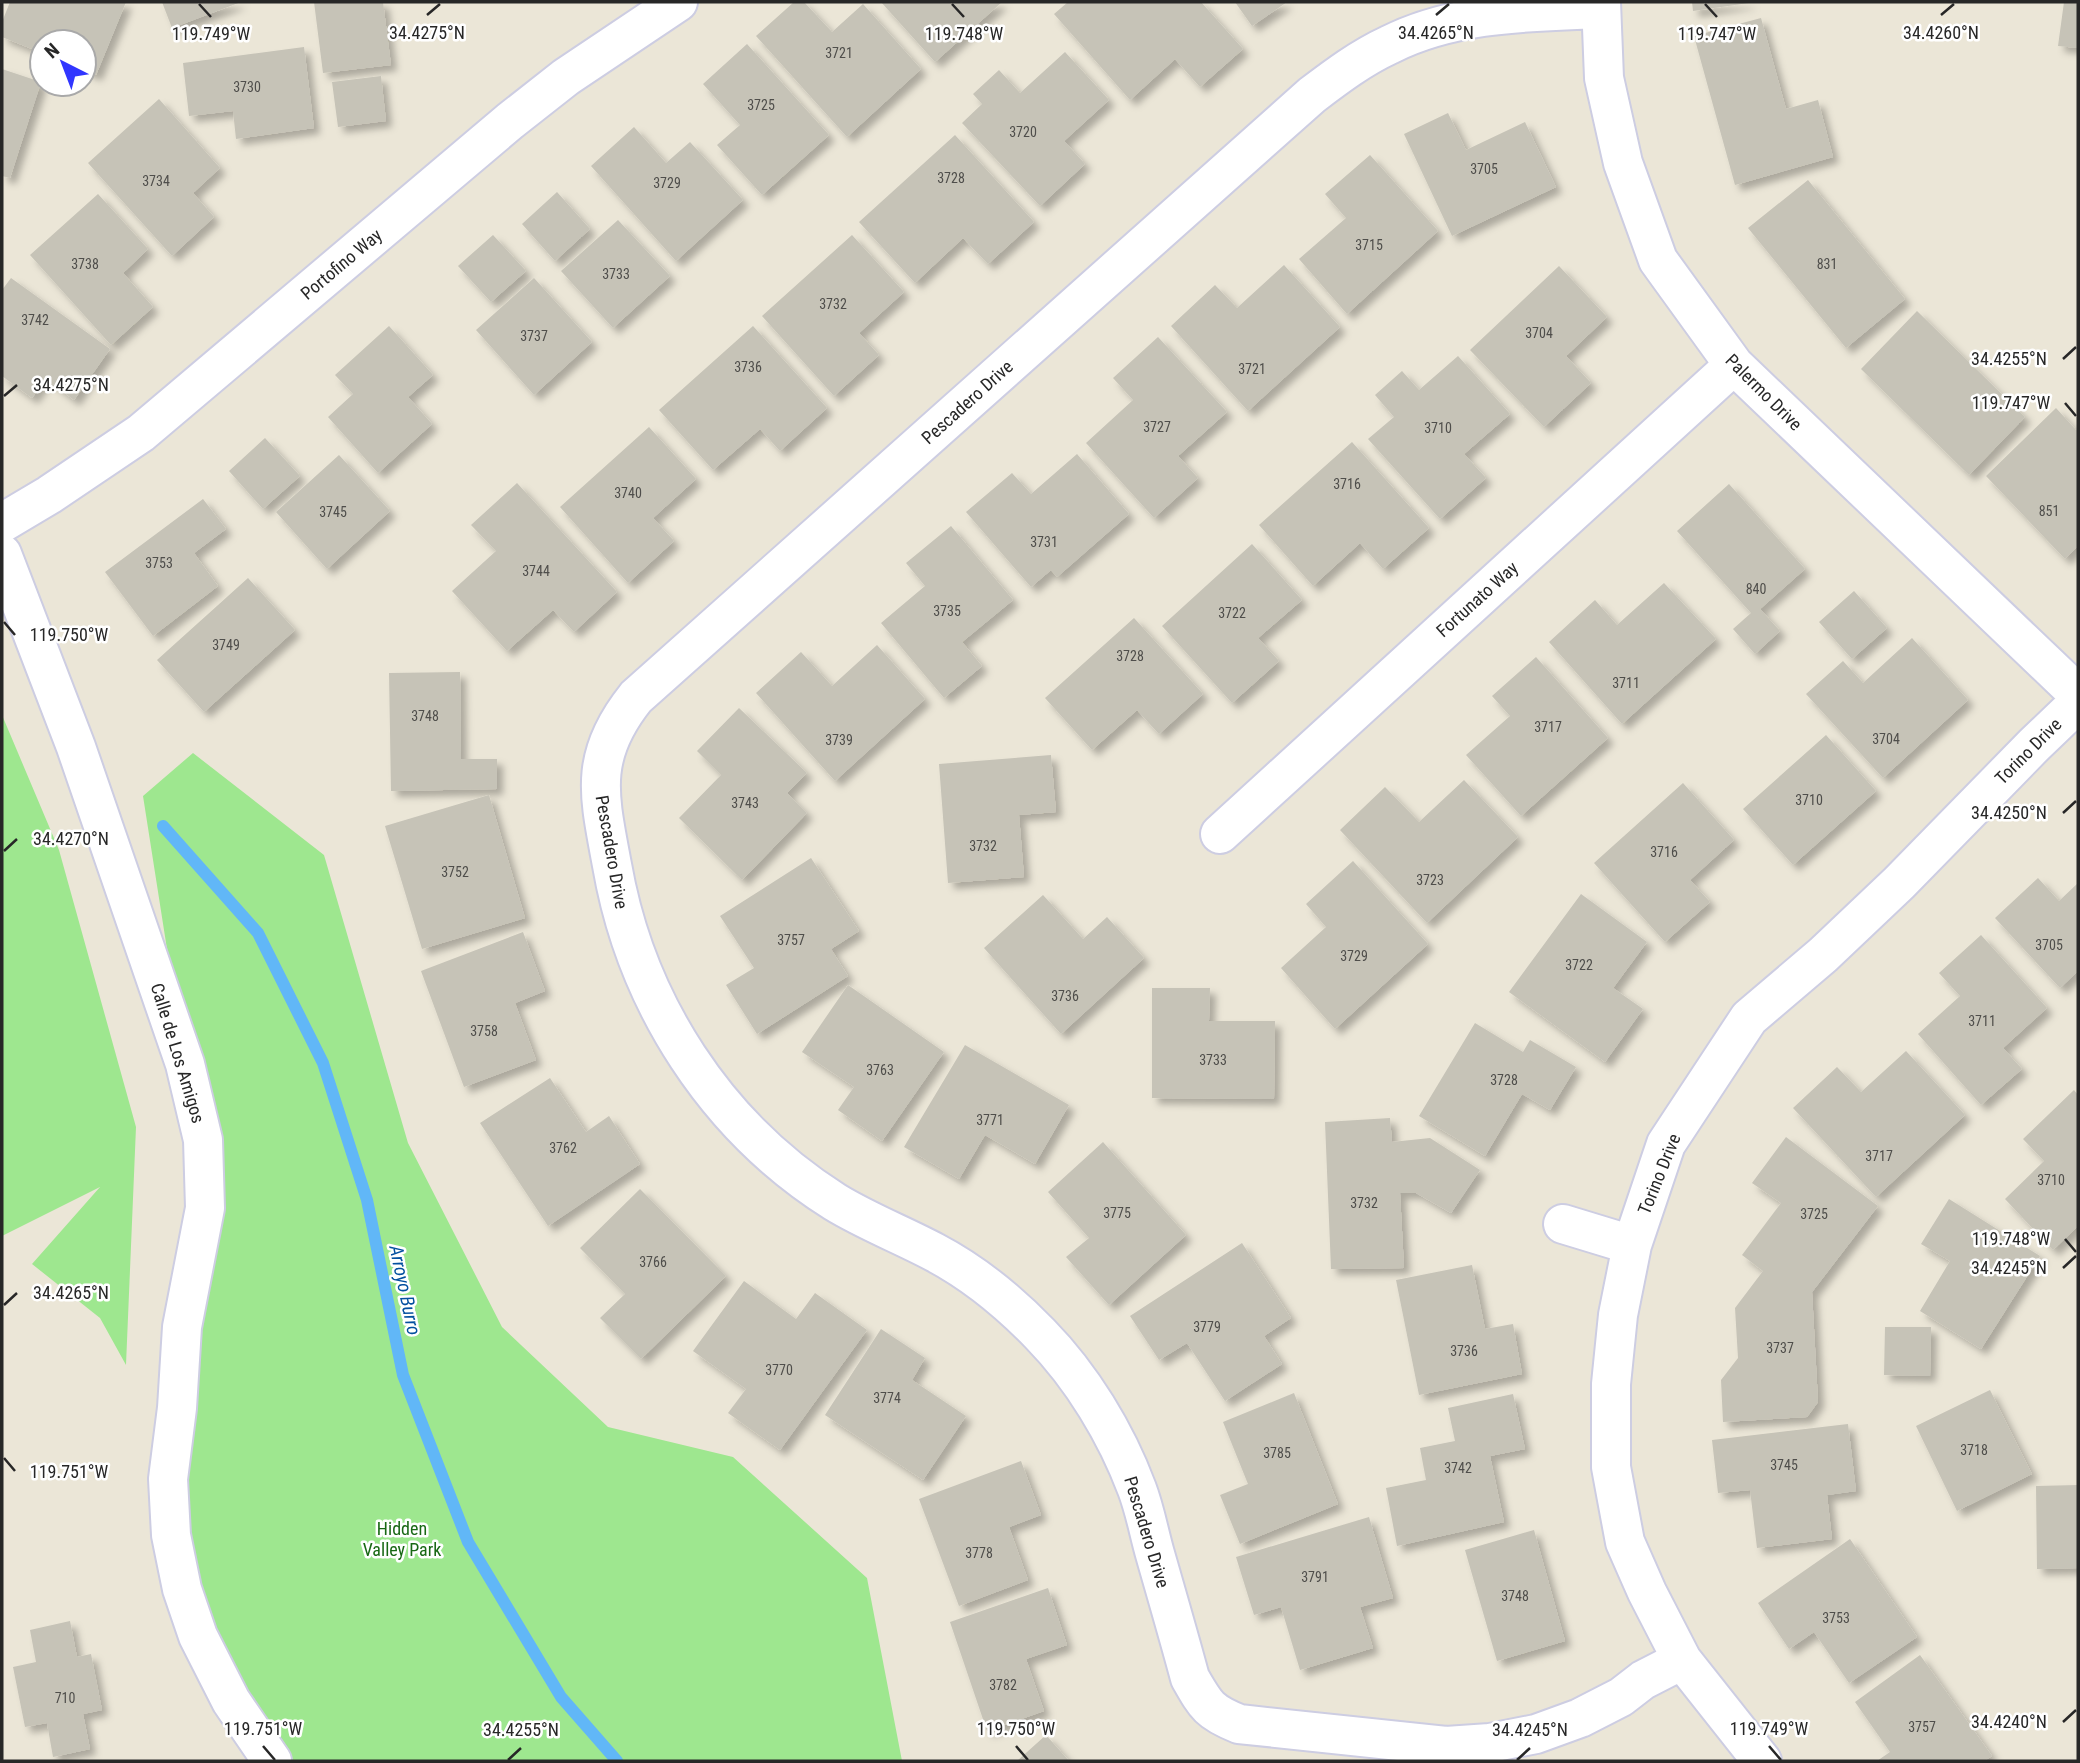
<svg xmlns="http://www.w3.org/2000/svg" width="2080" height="1763" font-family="'Roboto Condensed',sans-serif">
  <defs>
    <filter id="shadow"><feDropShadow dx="6" dy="6" stdDeviation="3.5" flood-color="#0004"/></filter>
  </defs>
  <rect width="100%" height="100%" fill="#ebe6d7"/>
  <path fill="#9ee78f" d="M2,715L59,850L136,1127L126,1365L100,1318L32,1264L100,1187L2,1236Z
    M193,753L324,855L408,1143L502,1327L608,1427L733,1457L867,1578L902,1761H272L171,1535L203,1209L185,1064L143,796Z"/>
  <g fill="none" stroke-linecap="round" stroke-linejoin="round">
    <path stroke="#61b7f7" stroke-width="12" d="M163,826L258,933L323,1063L367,1200L403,1375L468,1542L561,1697L617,1761"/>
  </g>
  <path fill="#c6c3b7" filter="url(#shadow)" d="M10,2H126L96,75L84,70V42H42V53L2,37V22Z
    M162,2H241L172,28Z
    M314,2H383L391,65L323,73Z
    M794,2H804L832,32L863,4L921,69L847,137L756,36Z
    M881,2H1002L935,62Z
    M1068,2H1201L1243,49L1200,87L1175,59L1130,100L1054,14Z
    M1235,2H1287L1252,26Z
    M1692,2H1749V3L1693,11Z
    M2064,2H2078V48L2058,46Z
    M1761,18L1786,109L1818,100L1833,157L1735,185L1694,36Z
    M747,44L829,135L762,195L717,145L740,125L703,84Z
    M304,47L314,128L236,139L233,111L189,116L183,63Z
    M1065,52L1109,100L1064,141L1085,164L1040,206L962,123L982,104L973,94L999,70L1020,93Z
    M2,69L41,82L10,178L2,176Z
    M381,76L386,121L338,127L332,82Z
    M159,99L220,168L193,193L214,217L172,256L88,163Z
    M1448,113L1466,150L1525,122L1556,187L1452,236L1404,134Z
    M634,127L666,163L690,142L743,200L676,261L591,166Z
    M955,135L1034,222L988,264L963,238L915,283L859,222Z
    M1370,155L1438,231L1347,314L1299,259L1346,218L1325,194Z
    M1808,180L1905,299L1846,348L1748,228Z
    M557,192L590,229L555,261L522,224Z
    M98,194L148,249L123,273L153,307L111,345L30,255Z
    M618,220L670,276L613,328L561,271Z
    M493,235L526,271L491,302L458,266Z
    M852,235L904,292L859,333L879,355L834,396L762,316Z
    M1284,265L1340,327L1248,411L1171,326L1215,285L1237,308Z
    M1559,266L1607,317L1566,356L1591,383L1544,427L1470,350Z
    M11,278L110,349L74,400L46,379L32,398L2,376V290Z
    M534,278L592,342L534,395L476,330Z
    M1917,311L2025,417L1969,475L1861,369Z
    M389,326L433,375L408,397L432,424L378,473L328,417L353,394L335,375Z
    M753,326L827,408L780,451L760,429L713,470L659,410Z
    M1158,337L1227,412L1178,456L1198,478L1154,518L1086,443L1133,400L1113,378Z
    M1458,356L1510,414L1464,454L1486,478L1440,519L1368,439L1394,417L1375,395L1402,371L1419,390Z
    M2056,408L2076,430L2078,428V546L2065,559L1986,476Z
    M649,427L696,479L653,518L674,541L628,583L560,507Z
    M265,438L300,476L263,509L229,471Z
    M1352,442L1429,528L1383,569L1360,543L1313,586L1259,525Z
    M1077,454L1129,514L1057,577L1051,570L1031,587L966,512L1012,473L1031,494Z
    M339,455L390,511L327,569L276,512Z
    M517,483L617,592L574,632L553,610L507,651L452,591L496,551L471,525Z
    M1729,484L1805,569L1760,609L1780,631L1755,654L1733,629L1751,613L1677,531Z
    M203,499L226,529L194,553L218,586L153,636L105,572Z
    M951,526L1013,600L962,642L982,666L944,698L881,623L925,586L906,563Z
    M1252,544L1302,600L1258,638L1279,661L1232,703L1162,626Z
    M248,578L295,630L204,712L157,660Z
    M1664,583L1716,639L1622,724L1549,642L1595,600L1617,625Z
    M1854,591L1887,628L1852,659L1819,622Z
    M1134,618L1203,694L1159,734L1137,710L1092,750L1045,698Z
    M1912,638L1968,700L1883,778L1806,694L1843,661L1863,683Z
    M877,645L925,699L835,781L756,693L801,652L832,686Z
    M1536,657L1608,738L1521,816L1466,755L1510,716L1492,696Z
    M460,672L461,759H497V789L391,791L389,673Z
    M739,708L807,773L787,793L807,813L742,880L679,818L721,775L697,751Z
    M1826,735L1876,791L1793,865L1743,809Z
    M1051,755L1056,812L1019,815L1024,877L948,883L939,764Z
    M1464,780L1518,837L1427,923L1340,830L1385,787L1419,822Z
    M1683,783L1734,840L1690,880L1710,902L1665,942L1594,863Z
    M489,795L525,918L422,949L385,826Z
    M811,858L859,931L831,949L848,976L757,1034L726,985L754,968L720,916Z
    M1353,861L1428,944L1335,1029L1281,968L1326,927L1306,904Z
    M2038,878L2059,901L2078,883V971L2060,988L1995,918Z
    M1581,894L1647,942L1613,988L1643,1009L1605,1062L1509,992Z
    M1043,895L1083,939L1107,917L1144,958L1061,1034L984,948Z
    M523,932L545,991L515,1003L536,1060L464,1087L421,971Z
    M1981,935L2047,1008L2003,1048L2022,1069L1981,1105L1918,1034L1960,996L1939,973Z
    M848,985L944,1052L882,1141L838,1110L854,1087L802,1052Z
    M1152,988H1210L1209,1021H1275L1274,1099L1152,1098Z
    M1475,1023L1523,1052L1530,1040L1576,1067L1550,1110L1522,1094L1485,1156L1419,1116Z
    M965,1045L1069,1105L1035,1164L985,1135L959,1179L904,1147Z
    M1906,1051L1965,1115L1876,1197L1793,1108L1837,1067L1861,1092Z
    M550,1078L586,1132L609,1116L640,1164L548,1226L480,1123Z
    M2074,1090L2078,1095V1226L2053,1250L2005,1199L2044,1161L2023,1139Z
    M1390,1118L1392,1142L1430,1138L1480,1170L1451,1213L1416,1193H1400L1404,1268L1331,1269L1325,1122Z
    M1786,1137L1878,1206L1812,1292L1818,1402L1807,1417L1723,1422L1721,1380L1738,1358L1735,1308L1763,1271L1742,1255L1781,1203L1752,1183Z
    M1103,1142L1186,1235L1109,1305L1066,1257L1089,1238L1048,1192Z
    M640,1189L726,1276L641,1359L600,1318L625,1294L580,1248Z
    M1949,1199L2040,1256L1981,1349L1920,1311L1950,1261L1921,1244Z
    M1242,1243L1291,1318L1264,1336L1282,1364L1225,1401L1187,1343L1159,1360L1130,1316Z
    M1472,1265L1485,1329L1513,1324L1522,1374L1419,1395L1396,1280Z
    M744,1281L796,1319L815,1293L867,1330L780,1450L728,1413L746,1389L693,1351Z
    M1885,1327H1931L1930,1376L1884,1375Z
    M881,1329L925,1358L912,1380L966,1416L923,1480L825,1415Z
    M1990,1390L2032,1474L1957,1511L1916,1426Z
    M1294,1393L1338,1504L1240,1544L1220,1495L1248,1484L1223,1422Z
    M1513,1394L1525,1449L1490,1456L1504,1522L1397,1546L1386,1488L1426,1480L1420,1448L1455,1441L1448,1408Z
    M1848,1424L1856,1491L1827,1495L1832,1539L1757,1548L1750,1490L1718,1493L1712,1440Z
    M1021,1461L1041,1515L1009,1527L1028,1580L959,1606L919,1499Z
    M2078,1485V1568L2037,1569L2036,1486Z
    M1369,1517L1393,1598L1360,1607L1373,1648L1300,1670L1281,1607L1254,1615L1236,1557Z
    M1534,1530L1565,1641L1497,1661L1465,1550Z
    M1850,1539L1917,1637L1849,1683L1814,1632L1789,1649L1758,1603Z
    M1048,1588L1067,1645L1026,1659L1044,1711L987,1731L950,1622Z
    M70,1621L77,1657L91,1654L102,1710L83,1714L90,1749L53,1757L47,1723L25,1727L13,1667L36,1662L30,1630Z
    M1920,1655L1992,1756L1984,1761H1877L1890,1752L1855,1702Z
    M1046,1735L1069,1761H1017Z"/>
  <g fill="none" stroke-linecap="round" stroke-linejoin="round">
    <g stroke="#cdcde2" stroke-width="42">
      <path id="minor" d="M1601,2L1604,78L1623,163L1658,260L1734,365L2078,694
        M1600,9C1529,12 1454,12 1389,45C1361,58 1337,76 1312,95L636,697C588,757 599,795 612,865C636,1003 716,1127 835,1202C866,1221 902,1235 934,1252C974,1273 1009,1302 1040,1334C1082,1377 1116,1433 1137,1489C1145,1510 1149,1533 1155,1554C1167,1596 1179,1637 1190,1678C1206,1706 1209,1712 1239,1724L1446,1746L1490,1743L1536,1734L1580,1718L1621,1697L1643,1680L1682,1660
        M2,523L49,495L141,433L510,121L566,77L678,2
        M2,554L76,747L185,1064L203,1140L205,1208L182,1327L177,1408L168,1479L171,1535L182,1589L198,1636L231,1701L272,1761
        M1220,834L1734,365
        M1563,1224L1632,1245
        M1762,1761L1682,1660L1647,1592L1625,1542L1611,1467V1384L1618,1315L1632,1245L1666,1144L1749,1018L1823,955L1899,883L2034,745L2078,703"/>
    </g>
    <use href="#minor" stroke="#fff" stroke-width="38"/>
  </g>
  <path fill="none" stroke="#272727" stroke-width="2.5" d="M199,4L211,17M952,4L964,17M1705,4L1717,17M427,15L440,4M1436,15L1449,4M1941,15L1954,4M2063,359L2076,347M4,396L17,385M2065,403L2076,416M4,622L15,635M2063,813L2076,801M4,851L17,839M2065,1239L2076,1252M2063,1268L2076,1256M4,1305L17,1293M4,1458L15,1471M2063,1722L2076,1710M263,1746L275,1760M1016,1746L1028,1760M1769,1746L1781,1760M508,1760L521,1748M1517,1760L1530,1748"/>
  <g text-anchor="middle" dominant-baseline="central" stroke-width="5" stroke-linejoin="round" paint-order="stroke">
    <g font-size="14" fill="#4f4e4b">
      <text x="839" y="53">3721</text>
      <text x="247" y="87">3730</text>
      <text x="761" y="105">3725</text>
      <text x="1023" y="132">3720</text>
      <text x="1484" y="169">3705</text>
      <text x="951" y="178">3728</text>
      <text x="156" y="181">3734</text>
      <text x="667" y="183">3729</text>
      <text x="1369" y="245">3715</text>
      <text x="85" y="264">3738</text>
      <text x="1827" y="264">831</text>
      <text x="616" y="274">3733</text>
      <text x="833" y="304">3732</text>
      <text x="35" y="320">3742</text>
      <text x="1539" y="333">3704</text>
      <text x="534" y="336">3737</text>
      <text x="748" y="367">3736</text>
      <text x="1252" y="369">3721</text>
      <text x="1157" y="427">3727</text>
      <text x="1438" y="428">3710</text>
      <text x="1347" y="484">3716</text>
      <text x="628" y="493">3740</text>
      <text x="2049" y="511">851</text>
      <text x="333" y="512">3745</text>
      <text x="1044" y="542">3731</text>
      <text x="159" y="563">3753</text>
      <text x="536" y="571">3744</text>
      <text x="1756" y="589">840</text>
      <text x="947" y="611">3735</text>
      <text x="1232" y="613">3722</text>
      <text x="226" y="645">3749</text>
      <text x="1130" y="656">3728</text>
      <text x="1626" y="683">3711</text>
      <text x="425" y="716">3748</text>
      <text x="1548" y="727">3717</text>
      <text x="1886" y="739">3704</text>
      <text x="839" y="740">3739</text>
      <text x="1809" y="800">3710</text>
      <text x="745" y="803">3743</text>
      <text x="983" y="846">3732</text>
      <text x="1664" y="852">3716</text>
      <text x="455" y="872">3752</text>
      <text x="1430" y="880">3723</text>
      <text x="791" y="940">3757</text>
      <text x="2049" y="945">3705</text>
      <text x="1354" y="956">3729</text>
      <text x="1579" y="965">3722</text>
      <text x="1065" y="996">3736</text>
      <text x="1982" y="1021">3711</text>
      <text x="484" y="1031">3758</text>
      <text x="1213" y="1060">3733</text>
      <text x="880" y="1070">3763</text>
      <text x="1504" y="1080">3728</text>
      <text x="990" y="1120">3771</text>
      <text x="563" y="1148">3762</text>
      <text x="1879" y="1156">3717</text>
      <text x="2051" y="1180">3710</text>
      <text x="1364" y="1203">3732</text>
      <text x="1117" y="1213">3775</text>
      <text x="1814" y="1214">3725</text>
      <text x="653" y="1262">3766</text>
      <text x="1207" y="1327">3779</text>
      <text x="1780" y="1348">3737</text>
      <text x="1464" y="1351">3736</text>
      <text x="779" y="1370">3770</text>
      <text x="887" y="1398">3774</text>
      <text x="1974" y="1450">3718</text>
      <text x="1277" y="1453">3785</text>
      <text x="1784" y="1465">3745</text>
      <text x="1458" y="1468">3742</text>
      <text x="979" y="1553">3778</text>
      <text x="1315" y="1577">3791</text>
      <text x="1515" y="1596">3748</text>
      <text x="1836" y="1618">3753</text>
      <text x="1003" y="1685">3782</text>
      <text x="65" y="1698">710</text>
      <text x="1922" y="1727">3757</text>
    </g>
    <g font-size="18" fill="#272727" stroke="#fff">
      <text transform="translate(341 264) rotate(-40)">Portofino Way</text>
      <text transform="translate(1764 392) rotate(45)">Palermo Drive</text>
      <text transform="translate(967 402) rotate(-42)">Pescadero Drive</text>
      <text transform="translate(1477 599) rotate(-42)">Fortunato Way</text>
      <text transform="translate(2028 751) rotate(-45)">Torino Drive</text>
      <text transform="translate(612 852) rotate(80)">Pescadero Drive</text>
      <text transform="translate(178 1053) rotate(73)">Calle de Los Amigos</text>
      <text transform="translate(1659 1174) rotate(-68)">Torino Drive</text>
      <text transform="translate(1147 1532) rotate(73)">Pescadero Drive</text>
    </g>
    <g font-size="18" fill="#186814" stroke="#fff">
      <text x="402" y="1528">Hidden<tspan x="402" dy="21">Valley Park</tspan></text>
    </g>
    <g font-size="19" font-style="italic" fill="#03509f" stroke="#fff">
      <text transform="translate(405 1290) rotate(78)">Arroyo Burro</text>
    </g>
  </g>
  <g font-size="18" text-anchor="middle" fill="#272727" stroke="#fff" stroke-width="5" stroke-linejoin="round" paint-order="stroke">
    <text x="427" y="39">34.4275°N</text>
    <text x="1436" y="39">34.4265°N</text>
    <text x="1941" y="39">34.4260°N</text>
    <text x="211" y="40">119.749°W</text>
    <text x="1717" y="40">119.747°W</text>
    <text x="964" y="40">119.748°W</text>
    <text x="2009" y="365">34.4255°N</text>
    <text x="71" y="391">34.4275°N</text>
    <text x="2011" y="409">119.747°W</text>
    <text x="69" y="641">119.750°W</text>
    <text x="2009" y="819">34.4250°N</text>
    <text x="71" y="845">34.4270°N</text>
    <text x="2011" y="1245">119.748°W</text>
    <text x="2009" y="1274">34.4245°N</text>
    <text x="71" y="1299">34.4265°N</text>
    <text x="69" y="1478">119.751°W</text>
    <text x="2009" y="1728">34.4240°N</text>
    <text x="263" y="1735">119.751°W</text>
    <text x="1016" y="1735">119.750°W</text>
    <text x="1769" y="1735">119.749°W</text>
    <text x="521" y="1736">34.4255°N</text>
    <text x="1530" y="1736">34.4245°N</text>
  </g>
  <rect width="2080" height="1763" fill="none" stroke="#272727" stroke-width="7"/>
  <g transform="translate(63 63) rotate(318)"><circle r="33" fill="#ffffff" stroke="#a9a9a9" stroke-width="2"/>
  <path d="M0-5L12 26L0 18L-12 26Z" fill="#3136ff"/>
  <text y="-10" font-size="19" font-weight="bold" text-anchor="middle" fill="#272727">N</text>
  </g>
</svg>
